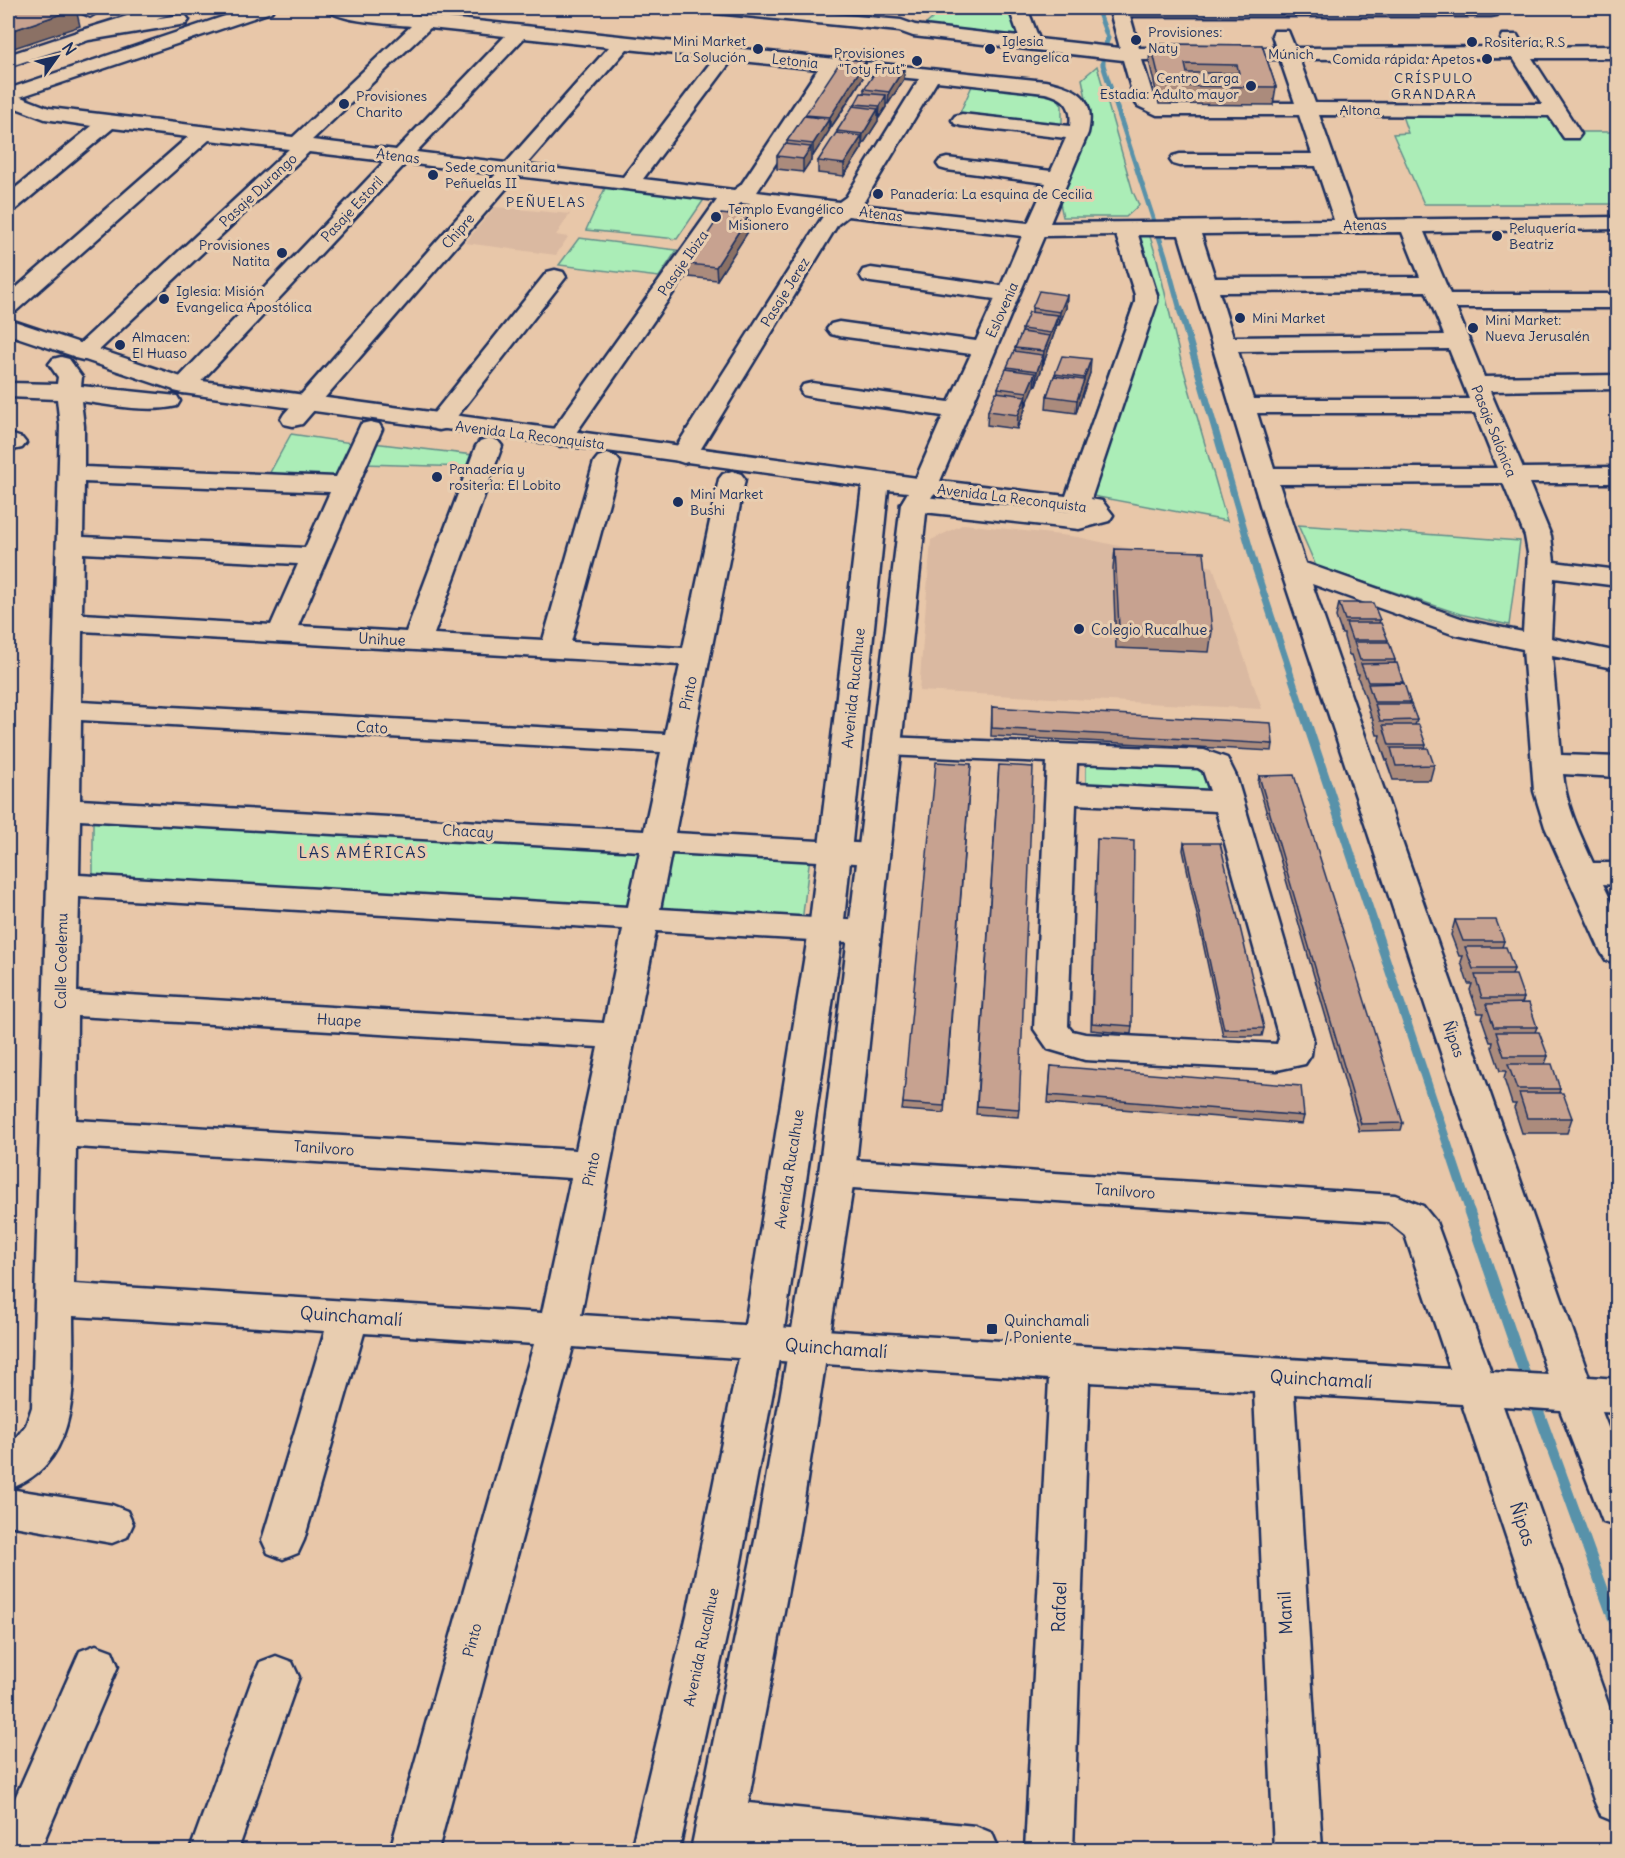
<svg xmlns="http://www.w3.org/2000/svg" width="1625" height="1858" font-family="Delius,sans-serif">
  <rect width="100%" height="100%" fill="#e8c7a9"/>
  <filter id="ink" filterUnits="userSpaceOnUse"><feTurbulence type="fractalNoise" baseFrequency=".0167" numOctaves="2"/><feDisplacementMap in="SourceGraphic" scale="12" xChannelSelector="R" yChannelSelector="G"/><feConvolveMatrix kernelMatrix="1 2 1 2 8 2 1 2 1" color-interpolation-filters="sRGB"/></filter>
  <g filter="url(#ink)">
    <path fill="#dab9a1" d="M495,207L570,214L556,235L568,237L556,255L465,243Z
      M964,524L1078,537L1213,567L1262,709L919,691L931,540Z"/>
    <path fill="#abedb7" stroke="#638e8a" stroke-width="1.5" d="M1006,8L1019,34L1014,36L924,26L932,19L934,10Z
      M1097,66L1133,192L1139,205L1126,217H1063L1058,194L1090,117L1082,79Z
      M972,86L1056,96L1062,105V128L958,117Z
      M1544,108L1565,132H1617V204H1424L1393,134L1408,133L1400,110Z
      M606,186L705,198L677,239L586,230Z
      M1146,224L1157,259L1180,357L1227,521L1066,491L1135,297L1131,232Z
      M579,238L677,250L659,277L559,265Z
      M291,434L352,443L337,475L327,480L267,478Z
      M373,443L473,455L469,467L363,464Z
      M1298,525L1520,541L1509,625L1460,614L1316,566Z
      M1086,758L1196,763L1209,773L1213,794L1086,787Z
      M93,818L633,847L646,855L637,903L622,909L93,882Z
      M675,849L810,856L802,922L664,915L656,908L667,857Z"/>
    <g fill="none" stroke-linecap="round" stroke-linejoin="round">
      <path stroke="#5992aa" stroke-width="5" d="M1097,8L1108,38L1103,53V65L1165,255L1180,310"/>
      <path stroke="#5992aa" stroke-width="7" d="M1180,309L1256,570L1301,706"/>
      <path stroke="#5992aa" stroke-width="9" d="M1301,705L1470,1212"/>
      <path stroke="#5992aa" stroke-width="11" d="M1469,1211L1529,1386
        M1534,1399L1618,1631"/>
      <g stroke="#1b2f5e" stroke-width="4">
        <path id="lane" d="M71,8H84L95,14L90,17Z
          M136,8H149L159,13L154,16Z"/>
      </g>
      <g stroke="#1b2f5e" stroke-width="5">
        <path id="street" d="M153,8H179L176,12L93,39H79L77,35L79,31Z
          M326,8H353L1045,81C1077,88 1096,96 1088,133L1050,223L1334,220L1316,166H1180L1173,164L1170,160L1173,156L1180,154H1312L1299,115H1157L1138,106L1135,102L1123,60L913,36L899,31L715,13L709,12L706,8H766L901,20L915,25L1019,37L1009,8H1027L1039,39L1120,48L1109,8H1498L1500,11L1497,15L1491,16H1130L1139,48H1276L1272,35L1274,31H1288L1295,48L1506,47L1501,39L1503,35H1517L1524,47L1618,46V58H1532L1581,134L1578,138H1564L1549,116L1319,115L1356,220L1618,217V229L1424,232L1450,294H1618V308H1456L1484,377L1618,375V389L1490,391L1523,468L1618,467V483H1529L1551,536L1554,562L1618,570V586L1554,578L1551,638L1618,652V669L1552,656L1561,755L1618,757V777L1563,774C1566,806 1580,834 1593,863H1618V885L1603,884L1618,915V963L1606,960L1601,952L1545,827L1534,791L1523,649L1452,634L1312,584L1589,1377L1618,1379V1413L1602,1412L1618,1453V1527L1603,1522L1560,1410L1503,1406L1618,1732V1823L1601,1816L1594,1800L1462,1404L1294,1394L1322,1850H1274L1254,1391L1089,1382L1073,1850H1025L1049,1379L573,1347L438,1850H390L534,1344L364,1333L304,1540L298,1553L283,1559L268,1553L262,1540L325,1331L73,1316C73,1379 83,1462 9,1489L112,1505L127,1511L133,1524L127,1537L112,1543L8,1525V1448L26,1425L32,1407L60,426L57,399L8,397V383L57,384L58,377L49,364L53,359L61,357L69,359L82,377L81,386L177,396L180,401L177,406C147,413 111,405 81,401L84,426V467L336,477L361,424L370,422L379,424L382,429L298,626L406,632L476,446L480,441L489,438L498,441L502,446L434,634L543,640L594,462L598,457L607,454L616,457L620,462L571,642L683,648L719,479L723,474L732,471L741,474L745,479L675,833L873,844L884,847L889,854L884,861L873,864L671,853L660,909L864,921L876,924L881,932L876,940L864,943L656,931L581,1315L1450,1369L1405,1235L1389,1222L837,1187L824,1183L819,1173L824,1163L837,1159L1395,1195L1423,1206L1436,1222L1491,1372L1548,1375L1269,535L1179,235H1138L1157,295V302L1091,499L1102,501L1113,515L1109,521L1079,529L905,510L901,504L905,498L914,496L1073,512L916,492L912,487L943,416L812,397L803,395L800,390L803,385L812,383L949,402L971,354L839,336L831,334L827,329L831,324L839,322L976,341L995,299L871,282L863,280L860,275L863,270L871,268L1001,286L1022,236L848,216L838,224L697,455L693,460L684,463L675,460L671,455L825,213L741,203L729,212L569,443L560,446L551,443L547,438L717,200L517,176L302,424L293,426L284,424L281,419L284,414L496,174L406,163L192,391L183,393L174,391L171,386L385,161L309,152L91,358L83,360L75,358L71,353L75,348L289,149L209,140L16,311L8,313V295L188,137L113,128L16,209L8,210V194L92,126L45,119L8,105V92L49,108L293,137L411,26C393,24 336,22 326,8ZM430,28L505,36L396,150L312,140ZM524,38L609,47L506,163L416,152ZM627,49L714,58L623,177L526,165ZM1513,58L1542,104L1315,103L1299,59ZM1280,59L1295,103H1161L1154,99L1142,60ZM732,60L818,69L741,185L734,190L643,179ZM836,71L919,79L846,197L839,202L757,192ZM937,81L1045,93C1064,97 1073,106 1070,126L962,114L955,116L952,120L955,124L962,126L1066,138L1051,171L947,158L940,160L937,164L940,168L947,170L1046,183L1028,223L862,205ZM1402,232L1420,277L1215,278L1201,234ZM1116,235L1135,295V302L1066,496L940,481L1044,236ZM1426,291L1444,335L1233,337L1219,292ZM1449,349L1469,399H1253L1238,351ZM1257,413H1475L1497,468H1274ZM84,482L330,492L305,548L83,537ZM1503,483L1525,536L1528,553L1523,632L1469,621L1305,563L1279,484ZM83,553L298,564L271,625L82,614ZM82,631L680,665L665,734L81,702ZM81,720L661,752L644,831L80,800ZM80,820L640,851L628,907L79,875ZM79,897L623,929L604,1023L77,992ZM77,1016L598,1047L576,1150L76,1120ZM76,1147L571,1178L542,1313L74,1284Z
          M909,8H945L942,12C933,14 921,14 912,12Z
          M555,270L563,272L566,277L448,428L439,430L430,428L427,423L430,418L547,272Z
          M13,435L22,438L26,443L22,448L8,451V437Z
          M886,737L1204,750L1227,758L1236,776L1313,1038L1311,1055L1305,1064L1277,1070L1085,1060L1048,1049L1034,1029L1047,762L886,755L875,753L871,746L875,739ZM1077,763L1198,768L1203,771L1210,791L1076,784ZM1076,804L1216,811L1279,1038L1277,1044L1085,1034L1072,1031L1068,1026Z
          M96,1645L112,1651L118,1666L40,1850H8V1814L80,1651Z
          M276,1656L292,1662L299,1677L238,1850H190L253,1677L260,1662Z"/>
      </g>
      <g stroke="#1b2f5e" stroke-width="5">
        <path id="secondary" d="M249,8H274L271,12L8,101V89Z
          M180,15L186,16L189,20L186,24L89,40L8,67V55L86,29Z
          M8,319L187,379L925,479L934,482L938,487L927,504L855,1173L799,1531L748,1803L975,1826L992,1833L999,1850H691L757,1531L819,1173L901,504L908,492L888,490L843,930L782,1343L731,1615L679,1850H631L687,1615L742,1343L809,930L862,486L183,393L8,334Z"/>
      </g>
      <use href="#lane" fill="#e8cdb0" fill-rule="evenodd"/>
      <use href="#street" fill="#e8cdb0" fill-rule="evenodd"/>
      <use href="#secondary" fill="#e8cdb0" fill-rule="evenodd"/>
    </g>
    <path fill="#ab8b7c" stroke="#1b2f5e" stroke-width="1.5" d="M1151,44L1262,45L1276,87L1273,105L1159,104L1149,61Z
      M866,61V73L841,113L830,129H829V131L813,156H811V160L803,172L777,169V156L787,145V141L805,116V115Z
      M904,79L888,104H886V107L879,118H878V121L862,146V148L844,176L818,173V161L837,134V131L855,106V104L864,93V89Z
      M748,217L749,230L717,280L689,277L688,264Z
      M1067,295L1066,308L1059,325H1057L1056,328L1043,365H1042V368L1036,385L1034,384L1026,406H1025V409L1017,429L987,425L988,411L998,392V388L1015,351V348L1022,332V329L1032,312V308Z
      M1090,373L1076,413L1046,409L1047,396L1055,374Z
      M1115,549L1212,631L1209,652L1116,648L1113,569Z
      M1339,603L1380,620L1379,623L1388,640L1387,642L1395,660V663L1403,682V683L1410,702V704L1417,720L1415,725L1426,745L1425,748L1434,765L1430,780H1393L1387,763L1388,760H1386L1379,740L1380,735H1377L1372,717H1371L1365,696L1358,678L1359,674H1357L1351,655H1349L1344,637V634H1342L1336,617Z
      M992,707L1273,744L1272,751L991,736Z
      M971,764L944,1113L902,1110L903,1103Z
      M999,765L1019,1109L1018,1117L976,1114Z
      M1259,776L1403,1123L1401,1130L1359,1131L1258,783Z
      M1097,839L1132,1026L1131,1034L1091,1030Z
      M1184,843L1264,1028L1262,1036H1223L1183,850Z
      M1455,920L1504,941L1502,947L1514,969L1512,975L1524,998L1522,1003L1537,1027L1535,1032L1548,1056L1545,1064L1560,1089L1559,1093L1572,1118L1567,1133H1522L1514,1108L1516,1104H1512L1504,1079L1506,1071H1500L1492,1047L1493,1042H1490L1482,1019L1484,1013H1478L1470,990L1472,984H1468L1461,962L1463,956H1459L1451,935Z
      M1051,1066L1304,1116L1302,1124L1048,1103Z"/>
    <path fill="#8b7165" stroke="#1b2f5e" stroke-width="1.5" d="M76,9L80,26L8,50V32Z
      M866,61V73L830,129V117Z
      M904,68V79L888,104L889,92Z
      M886,95V107L879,118L880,106Z
      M878,109V121L862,146L863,134Z
      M829,119V131L813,156V144Z
      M862,136V148L844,176V164Z
      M811,147V160L803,172V159Z
      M748,217L749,230L717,280L716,267Z
      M1067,295L1066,308L1059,325L1060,312Z
      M1058,315L1056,328L1043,365L1044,351Z
      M1043,355L1042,368L1036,385L1037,371Z
      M1091,359L1090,373L1076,413L1077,400Z
      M1035,373L1034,387L1026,406L1027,392Z
      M1026,396L1025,409L1017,429L1018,415Z"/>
    <path fill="#c7a290" stroke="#1b2f5e" stroke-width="1.5" fill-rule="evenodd" d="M21,8H72L76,9L8,32V12Z
      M1151,44L1262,45L1276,87L1161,86ZM1185,64L1237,65L1239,73H1187Z
      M842,59L866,61L830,117L805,115Z
      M880,65L904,68L889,92L864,89Z
      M861,93L886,95L880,106L855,104Z
      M853,106L878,109L863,134L837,131Z
      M804,116L829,119L813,144L787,141Z
      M836,133L862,136L844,164L818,161Z
      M785,144L811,147L803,159L777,156Z
      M721,214L748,217L716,267L688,264Z
      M1039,291L1067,295L1060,312L1032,308Z
      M1029,312L1058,315L1051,333L1022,329Z
      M1022,332L1050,336L1044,351L1015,348Z
      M1014,351L1043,355L1037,371L1007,367Z
      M1062,356L1091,359L1084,378L1055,374Z
      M1006,369L1035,373L1027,392L998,388Z
      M1054,376L1084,380L1077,400L1047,396Z
      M996,392L1026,396L1018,415L988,411Z
      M1115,549L1204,552L1212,631L1119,627Z
      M1339,603H1373L1380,620H1345Z
      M1346,623H1381L1388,640H1352Z
      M1354,642H1389L1395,660H1360Z
      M1397,663L1403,682H1368L1361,664Z
      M1404,683L1410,702H1374L1368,684Z
      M1375,704H1411L1417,720L1380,721Z
      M992,707L1271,723L1273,744L992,728Z
      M1383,725H1419L1426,745H1389Z
      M1391,748H1428L1434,765L1396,766Z
      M936,762L971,764L944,1106L903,1103Z
      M999,765L1033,767L1019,1109L977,1106Z
      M1294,775L1403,1123L1361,1124L1259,776Z
      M1097,839L1134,841L1132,1026L1092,1023Z
      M1184,843H1220L1264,1028L1224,1029Z
      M1455,920H1496L1504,941H1463Z
      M1465,947H1506L1514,969H1473Z
      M1475,975H1516L1524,998H1482Z
      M1529,1003L1537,1027H1494L1486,1004Z
      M1496,1032H1539L1548,1056H1504Z
      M1508,1064H1552L1560,1089H1517Z
      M1051,1066L1301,1086L1304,1116L1049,1095Z
      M1519,1093H1563L1572,1118H1527Z"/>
  </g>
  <g fill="#1b2f5e" stroke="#e8cdb0" stroke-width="2">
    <circle cx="1136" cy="40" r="6"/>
    <circle cx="1472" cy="42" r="6"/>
    <circle cx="758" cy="49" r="6"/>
    <circle cx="990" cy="49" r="6"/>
    <circle cx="1487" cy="59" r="6"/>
    <circle cx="917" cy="61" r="6"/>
    <circle cx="1251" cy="86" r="6"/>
    <circle cx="344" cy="104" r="6"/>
    <circle cx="433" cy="175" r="6"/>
    <circle cx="878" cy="194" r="6"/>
    <circle cx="716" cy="217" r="6"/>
    <circle cx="1497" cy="236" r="6"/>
    <circle cx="282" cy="253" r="6"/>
    <circle cx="164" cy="299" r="6"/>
    <circle cx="1240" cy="318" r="6"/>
    <circle cx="1473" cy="328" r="6"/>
    <circle cx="120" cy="345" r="6"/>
    <circle cx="437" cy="477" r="6"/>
    <circle cx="678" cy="502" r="6"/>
    <circle cx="1079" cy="629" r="6"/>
    <rect x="986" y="1323" width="12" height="12" rx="3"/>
  </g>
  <g text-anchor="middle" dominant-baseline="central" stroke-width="6" stroke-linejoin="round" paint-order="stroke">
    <g font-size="14" fill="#1b2f5e" stroke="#e8cdb0" text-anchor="start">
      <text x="1148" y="32">Provisiones:<tspan x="1148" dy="16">Naty</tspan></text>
      <text x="746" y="41" text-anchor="end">Mini Market<tspan x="746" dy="16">La Solución</tspan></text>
      <text x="1002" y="41">Iglesia<tspan x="1002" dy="16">Evangelica</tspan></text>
      <text x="1484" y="42">Rositería: R.S</text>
      <text x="905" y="53" text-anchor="end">Provisiones<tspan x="905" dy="16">"Toty Frut"</tspan></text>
      <text x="1475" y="59" text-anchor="end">Comida rápida: Apetos</text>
      <text x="1239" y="78" text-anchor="end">Centro Larga<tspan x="1239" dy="16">Estadia: Adulto mayor</tspan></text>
      <text x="356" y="96">Provisiones<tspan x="356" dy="16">Charito</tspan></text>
      <text x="445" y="167">Sede comunitaria<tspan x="445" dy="16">Peñuelas II</tspan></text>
      <text x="890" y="194">Panadería: La esquina de Cecilia</text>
      <text x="728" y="209">Templo Evangélico<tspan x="728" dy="16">Misionero</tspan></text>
      <text x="1509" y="228">Peluquería<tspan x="1509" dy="16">Beatriz</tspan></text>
      <text x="270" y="245" text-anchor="end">Provisiones<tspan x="270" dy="16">Natita</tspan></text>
      <text x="176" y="291">Iglesia: Misión<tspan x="176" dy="16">Evangelica Apostólica</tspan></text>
      <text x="1252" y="318">Mini Market</text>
      <text x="1485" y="320">Mini Market:<tspan x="1485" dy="16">Nueva Jerusalén</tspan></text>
      <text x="132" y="337">Almacen:<tspan x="132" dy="16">El Huaso</tspan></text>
      <text x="449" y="469">Panadería y<tspan x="449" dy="16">rositería: El Lobito</tspan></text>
      <text x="690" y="494">Mini Market<tspan x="690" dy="16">Bushi</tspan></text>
    </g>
    <g font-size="14" fill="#1b2f5e" stroke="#e8cdb0">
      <text x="1291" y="54">Múnich</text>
      <text transform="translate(795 61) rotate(6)">Letonia</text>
      <text x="1360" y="110">Altona</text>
      <text transform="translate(398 156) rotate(7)">Atenas</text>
      <text transform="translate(258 190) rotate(-43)">Pasaje Durango</text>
      <text transform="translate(352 209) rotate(-47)">Pasaje Estoril</text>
      <text transform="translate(881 214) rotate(7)">Atenas</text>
      <text transform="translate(1365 225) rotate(-1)">Atenas</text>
      <text transform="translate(458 231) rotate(-49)">Chipre</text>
      <text transform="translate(683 263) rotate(-55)">Pasaje Ibiza</text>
      <text transform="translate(785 292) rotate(-58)">Pasaje Jerez</text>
      <text transform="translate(1002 310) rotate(-66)">Eslovenia</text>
      <text transform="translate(1494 431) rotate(68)">Pasaje Salónica</text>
      <text transform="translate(530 435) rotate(7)">Avenida La Reconquista</text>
      <text transform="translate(1012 498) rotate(7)">Avenida La Reconquista</text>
    </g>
    <g font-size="14" letter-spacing="1.5" fill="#1b2f5e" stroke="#e8cdb0">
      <text x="1434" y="78">CRÍSPULO<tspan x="1434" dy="16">GRANDARA</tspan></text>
      <text x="546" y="202">PEÑUELAS</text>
    </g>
    <g font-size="15" fill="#1b2f5e" stroke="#e8cdb0" text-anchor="start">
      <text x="1091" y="629">Colegio Rucalhue</text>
      <text x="1004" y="1320">Quinchamali<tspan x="1004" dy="17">/ Poniente</tspan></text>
    </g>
    <g font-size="15" fill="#1b2f5e" stroke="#e8cdb0">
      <text transform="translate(382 639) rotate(3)">Unihue</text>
      <text transform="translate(853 688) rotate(-84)">Avenida Rucalhue</text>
      <text transform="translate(688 693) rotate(-78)">Pinto</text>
      <text transform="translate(372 727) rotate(3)">Cato</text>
      <text transform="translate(468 831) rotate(3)">Chacay</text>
      <text transform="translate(61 961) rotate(-89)">Calle Coelemu</text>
      <text transform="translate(339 1020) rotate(3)">Huape</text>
      <text transform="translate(1454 1039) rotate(71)">Ñipas</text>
      <text transform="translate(324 1148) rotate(4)">Tanilvoro</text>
      <text transform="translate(591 1169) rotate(-78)">Pinto</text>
      <text transform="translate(789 1169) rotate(-81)">Avenida Rucalhue</text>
      <text transform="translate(1125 1191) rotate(4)">Tanilvoro</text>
      <text transform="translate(472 1640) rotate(-75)">Pinto</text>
      <text transform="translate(701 1647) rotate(-78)">Avenida Rucalhue</text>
    </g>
    <g font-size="16" letter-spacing="1.5" fill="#1b2f5e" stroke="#e8cdb0">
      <text x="363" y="852">LAS AMÉRICAS</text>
    </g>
    <g font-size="18" fill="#1b2f5e" stroke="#e8cdb0">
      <text transform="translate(351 1316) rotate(4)">Quinchamalí</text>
      <text transform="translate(836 1348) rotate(4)">Quinchamalí</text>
      <text transform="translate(1321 1379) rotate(3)">Quinchamalí</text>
      <text transform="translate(1523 1524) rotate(71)">Ñipas</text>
      <text transform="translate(1059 1607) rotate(-88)">Rafael</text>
      <text transform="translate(1285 1613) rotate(-93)">Manil</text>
    </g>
  </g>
  <rect width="1625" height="1858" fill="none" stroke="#e8cdb0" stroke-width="30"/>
  <rect x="15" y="15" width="1595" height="1828" fill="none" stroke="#1b2f5e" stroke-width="2" filter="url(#ink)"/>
  <g transform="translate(57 57) rotate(56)" stroke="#e8cdb0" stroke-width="4.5" paint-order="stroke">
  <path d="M0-4.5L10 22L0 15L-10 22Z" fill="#1b2f5e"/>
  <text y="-9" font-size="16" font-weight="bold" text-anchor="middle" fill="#1b2f5e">N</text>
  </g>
</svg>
